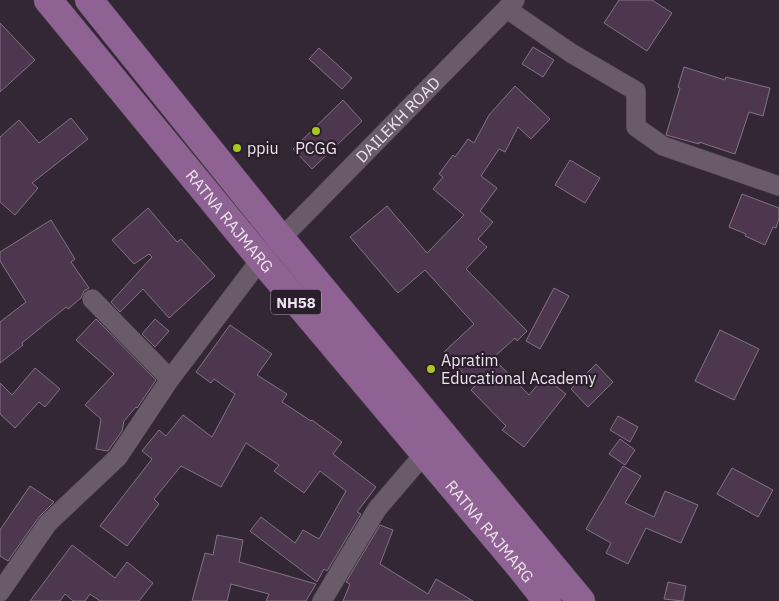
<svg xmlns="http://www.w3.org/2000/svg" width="779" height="601" font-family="'IBM Plex Sans',sans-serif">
  <rect width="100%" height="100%" fill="#342735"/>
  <path fill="#4d374f" stroke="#827383" d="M619,0H652L672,13L647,51L604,23Z
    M0,23L35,60L0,92Z
    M533,47L554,60L543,77L522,64Z
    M319,48L352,78L342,89L309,59Z
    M684,67L725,80L726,77L770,88L763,116L749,112L735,154L699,142V144L666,135L680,88L678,87Z
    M515,86L550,119L531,139L518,127L505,152L499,149L481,176L497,188L480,211L493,222L478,239L487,247L466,269L527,331L517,341L515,338L493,358L529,395L544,377L566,394L524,447L502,430L506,426L471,390L475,386L444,352L474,324L425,270L398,293L350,237L387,206L427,253L464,215L433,189L443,177L439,174L453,155L455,157L468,139L474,143L489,115Z
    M343,100L362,121L312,169L293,149Z
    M71,118L88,139L32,183L38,188L15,215L0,202V137L19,120L39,143Z
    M570,160L600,178L585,203L555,185Z
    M742,194L779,208V218L776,228L773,227L765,245L745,236L746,234L729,227Z
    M148,208L177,242L181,239L215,276L169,318L143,289L120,312L111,302L152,257L149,254L134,264L112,240Z
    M51,220L75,259L71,262L89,288L84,291L81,298L68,309L66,307L22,343L23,345L0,363V322L26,302L0,261V252Z
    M554,288L569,296L540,349L526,341Z
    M96,319L156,380L137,408L136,407L124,421L122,431L108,451L96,449L101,419L85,405L114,374L76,340Z
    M155,319L169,331L155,347L142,334Z
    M230,325L272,354L257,375L287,394L282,402L311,421L312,420L342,442L333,454L376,487L357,512L361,514L327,571L324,569L317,582L250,531L261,517L295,543L303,530L319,539L346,491L320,471L304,493L274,471L279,465L246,443L221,487L181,466L154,499L159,504L127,546L100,526L152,459L142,451L159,430L166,436L183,415L212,437L235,394L214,379L211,383L196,372Z
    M720,330L759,349L734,400L695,381Z
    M596,364L613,382L588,407L571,389Z
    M35,368L60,389L45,407L39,402L15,428L0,414V383L12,395Z
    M618,416L638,427L630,442L610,430Z
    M620,439L635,450L625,465L609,454Z
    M623,466L641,476L625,503L654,517L665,491L698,505L681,543L646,528L628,564L606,553L611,543L586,529Z
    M732,468L773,490L758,517L717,494Z
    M30,486L54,502L39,517L8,561L0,556V530Z
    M380,525L393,530L380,564L428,594L436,579L473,601H343L350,584L346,582Z
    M217,535L243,540L239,562L316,584L306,601H266L269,594L231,584L227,601H192L205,553L213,555Z
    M72,545L115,578L127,562L153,583L139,601H100L90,594L85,601H73L65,594L60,601H30Z
    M668,582L686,586L683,601L664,599Z"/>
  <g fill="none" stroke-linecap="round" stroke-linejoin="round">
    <g stroke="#4d434e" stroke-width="20">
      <g id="minor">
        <path d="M507,9L571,53L636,91V127L663,146L779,186"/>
        <path d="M92,299L170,379"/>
        <path id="s1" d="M0,592L48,523L118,457L170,379L261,259L515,0"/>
        <path d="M322,601L377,509L425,453L429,443"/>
      </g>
    </g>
    <g stroke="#4d434e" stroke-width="29">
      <g id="primary">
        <path id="s2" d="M48,0L261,259L521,568L547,601"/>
        <path d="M89,0L281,239L581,601"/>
      </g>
    </g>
    <use href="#minor" stroke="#695b6a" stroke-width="19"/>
    <use href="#primary" stroke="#8f6294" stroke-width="28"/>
  </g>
  <g fill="#a6c821" stroke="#2a1e2b" stroke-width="2">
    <circle cx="316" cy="131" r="5"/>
    <circle cx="237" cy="148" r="5"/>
    <circle cx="431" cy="369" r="5"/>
  </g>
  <g text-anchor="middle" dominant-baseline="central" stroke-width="4.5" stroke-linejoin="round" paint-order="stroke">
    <rect fill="#2a1e2b" stroke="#b2a9b3" stroke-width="1" x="271" y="289.5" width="50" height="25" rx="4"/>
    <g font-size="15" font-weight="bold" fill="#ece4ed">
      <text x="296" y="302">NH58</text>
    </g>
    <g font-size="16" fill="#ece4ed" stroke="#2a1e2b">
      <text stroke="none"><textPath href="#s1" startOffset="620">DAILEKH ROAD</textPath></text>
      <text stroke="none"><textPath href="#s2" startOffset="286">RATNA RAJMARG</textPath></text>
      <text stroke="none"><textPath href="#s2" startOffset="691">RATNA RAJMARG</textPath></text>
    </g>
    <g font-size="16" fill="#ece4ed" stroke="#2a1e2b" text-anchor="start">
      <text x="247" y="148">ppiu</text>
      <text x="316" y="148" text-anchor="middle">PCGG</text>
      <text x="441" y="360">Apratim<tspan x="441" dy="18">Educational Academy</tspan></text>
    </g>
  </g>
</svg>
